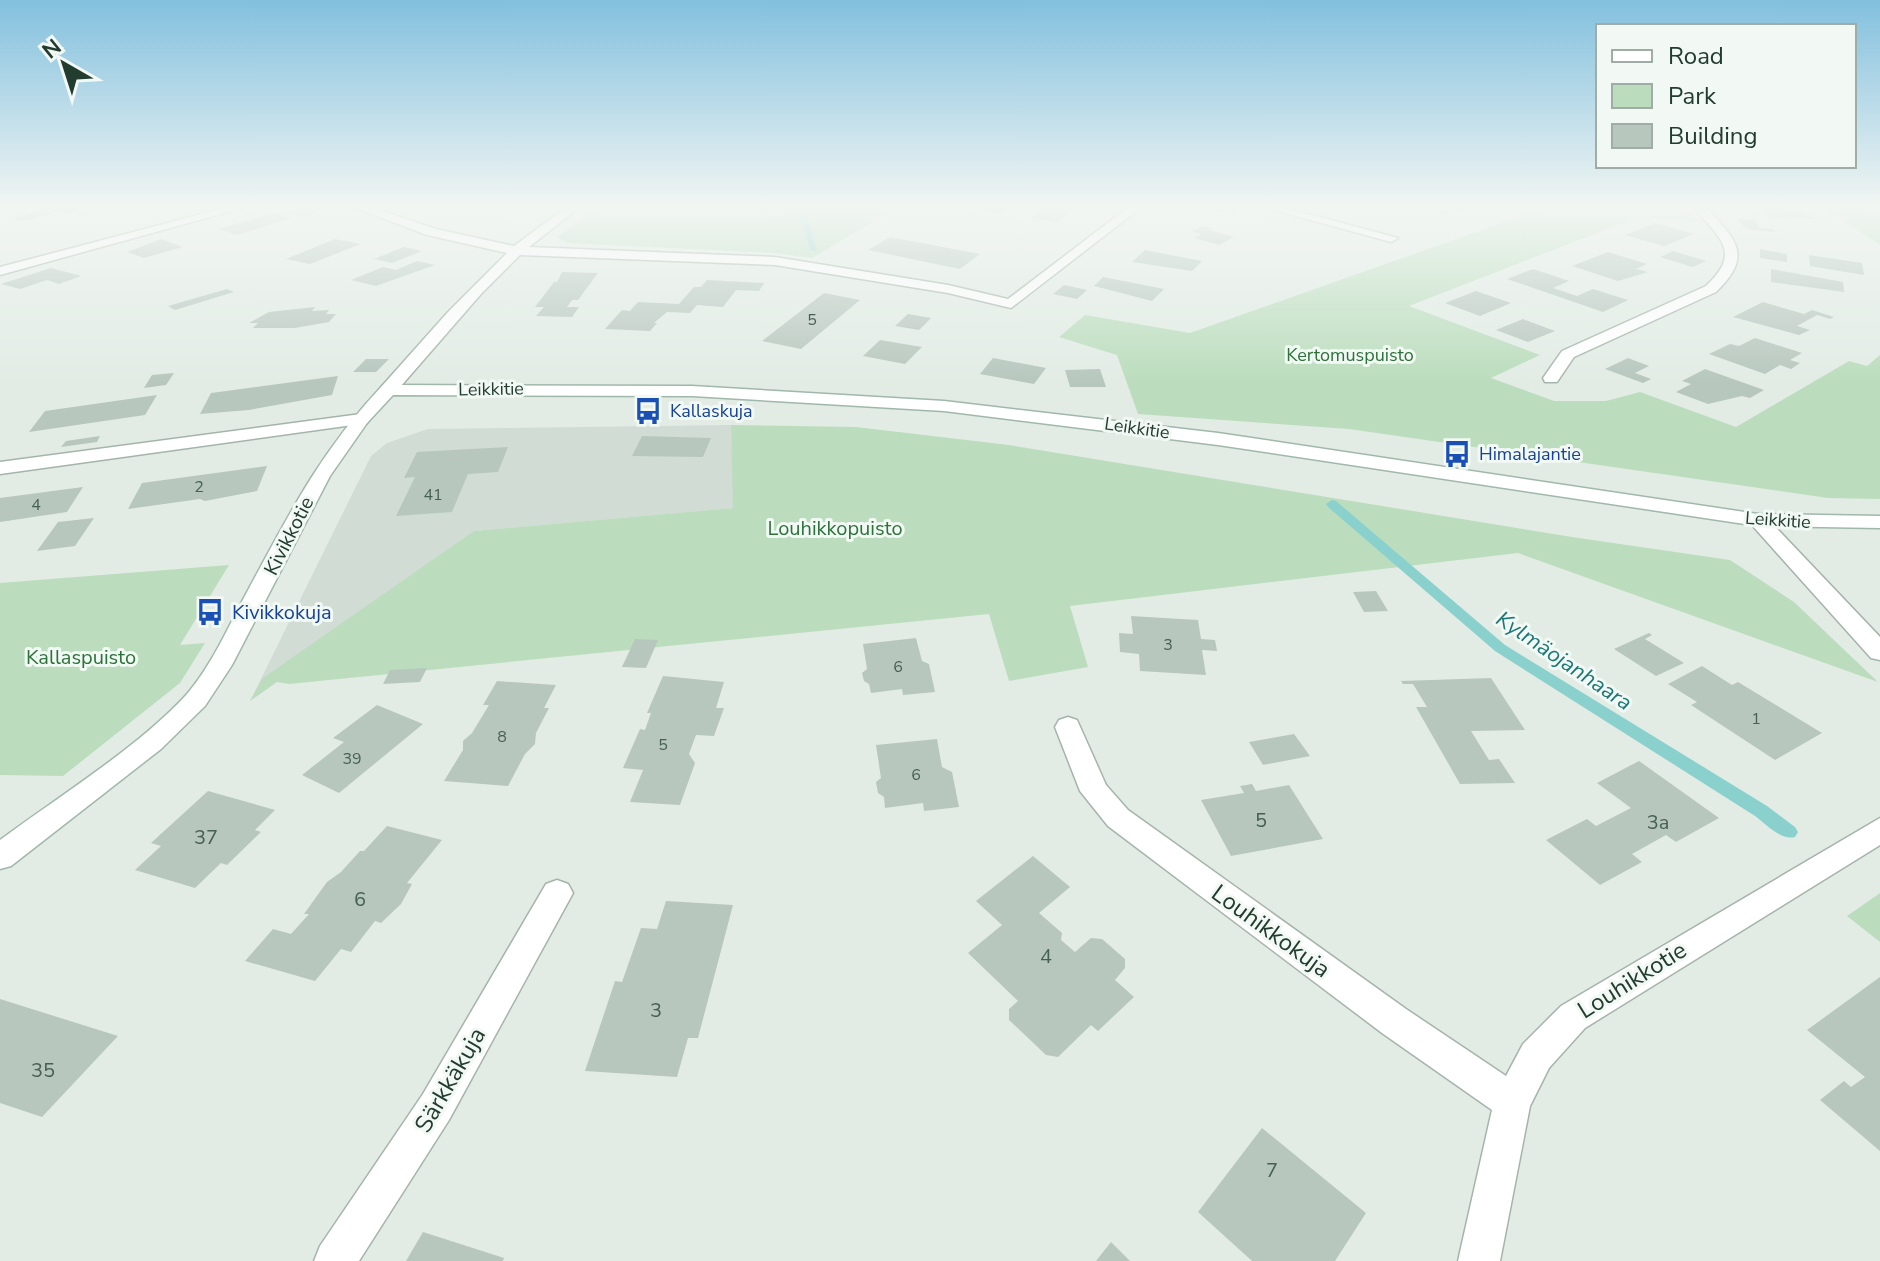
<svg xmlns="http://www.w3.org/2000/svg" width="1880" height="1261" font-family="'Nunito Sans',sans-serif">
  <rect width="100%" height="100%" fill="#e2ece5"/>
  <path fill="#d0dcd4" d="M731,425L734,508L474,531L250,701L371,456L387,443L428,429Z"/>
  <path fill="#bbddbd" d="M602,206H900L812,258L775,253L567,243L557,237Z
    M1550,206H1683L1700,222L1638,217L1409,306L1540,355L1491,378L1554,401H1606L1640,392L1736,427L1849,361L1867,366L1880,355V499L1828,498L1349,429L1138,414L1117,355L1059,337L1085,315L1190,333Z
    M1823,207L1880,209V245Z
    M731,425L856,427L1009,445L1572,537L1730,560L1794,602L1878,682L1518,553L1070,606L1088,667L1009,681L989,614L289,684L277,682L250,701L263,678L474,531L733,508Z
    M229,565L180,645L205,643L180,683L63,776L0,775V583Z
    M1880,893V942L1847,916Z"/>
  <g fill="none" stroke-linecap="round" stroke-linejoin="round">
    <path fill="#8ad1ce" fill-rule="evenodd" d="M752,206H762L807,215L817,252L810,250L801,218Z
      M1332,500L1336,501L1505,645L1767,806L1795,827L1798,832L1795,837C1781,841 1766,824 1755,816L1495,651L1328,507L1326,504Z"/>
  </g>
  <path fill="#b7c7be" d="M57,206H90L68,214L46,209Z
    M980,206H1011L1000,214L974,210Z
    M1046,206H1068L1075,207L1057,222L1031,218Z
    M1195,206H1236L1242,207L1233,214Z
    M1428,206H1452L1465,209L1446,215L1419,209Z
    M302,207L318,212L301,217L285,212Z
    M1758,209L1799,210L1815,219L1772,218Z
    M41,210L52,213L21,221L11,219Z
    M273,213L292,218L237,235L218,229Z
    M1737,219L1754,220L1760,228L1773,229L1776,232L1746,229Z
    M1655,223L1694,234L1664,246L1625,235Z
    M1203,226L1212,229L1209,230L1234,237L1219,245L1194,238L1201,234L1192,232Z
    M890,237L980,254L960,269L868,250Z
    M161,239L183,247L144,258L127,252Z
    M335,239L361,244L310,264L286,259Z
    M404,247L422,251L392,263L374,259Z
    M1760,249L1787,254V262L1760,258Z
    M1145,250L1202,261L1192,271L1132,262Z
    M1673,251L1706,261L1693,267L1660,257Z
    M1608,252L1647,264L1636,269L1648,272L1618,281L1572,266Z
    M1809,255L1862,263L1864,275L1810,266Z
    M417,261L435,265L376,286L351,280L383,267L396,270Z
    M51,268L81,276L59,284L47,280L20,289L1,284Z
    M1533,269L1569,281L1553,288L1577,296L1593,289L1628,300L1603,312L1507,279Z
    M1771,269L1843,282L1844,292L1771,282Z
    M562,272L598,273L578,300H572L567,307H579L572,317L536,316L544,307H535L554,282H557Z
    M1103,277L1164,289L1152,301L1094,286Z
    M707,280L764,283L759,291L736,290L723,307L697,305L690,313L667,312L654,323H657L650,331L605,329L622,310L630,311L638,302L679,304L694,287H701Z
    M1064,285L1087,290L1077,299L1053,294Z
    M227,289L234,292L175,310L168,306Z
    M1476,291L1511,303L1480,316L1445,303Z
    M824,293L860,300L801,349L762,341Z
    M1763,302L1804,314L1812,310L1834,317L1830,319L1817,315L1797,326L1810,330L1799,335L1733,317Z
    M315,307L312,311L329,310L326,314H336L329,322L295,328H253L258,323H249L269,312Z
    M908,314L931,318L919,330L895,326Z
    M1523,319L1555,331L1528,342L1496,330Z
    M1755,338L1802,353L1790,360L1800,363L1791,369L1780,365L1765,374L1709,354L1730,344L1739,346Z
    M880,340L922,347L905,364L863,356Z
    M993,358L1046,368L1034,384L980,374Z
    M1628,358L1649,366L1635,373L1651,379L1643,383L1605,369Z
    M366,359H389L376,372H353Z
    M1100,369L1106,387H1070L1065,370Z
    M1705,369L1764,390L1750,398L1742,396L1708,404L1676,392L1691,384L1682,381Z
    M174,373L166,385L144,388L152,375Z
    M338,376L332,395L249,410L200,414L211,393Z
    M157,395L145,415L29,432L45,411Z
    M100,436L97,442L61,447L66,441Z
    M642,436L711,438L703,457L632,456Z
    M508,447L498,472L468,474L452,512L396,516L415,477L404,478L417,452Z
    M267,466L257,491L205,501L200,499L128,509L142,483Z
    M83,487L67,512L0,522V498Z
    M94,518L75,546L37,551L58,522Z
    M1376,591L1388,611L1364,612L1353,592Z
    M1131,616L1198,620L1201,639L1215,640L1217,651L1202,650L1206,675L1140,671L1139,654L1120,652L1119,633L1133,634Z
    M1649,633L1652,635L1645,639L1684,663L1656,676L1614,649Z
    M916,638L922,661L929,664L935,692L903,695L902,689L871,693L869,684L864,681L862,673L867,669L863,644Z
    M635,639L658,640L646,668L622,667Z
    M1702,666L1732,685L1738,682L1822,733L1775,760L1691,705L1697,702L1668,684Z
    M427,668L420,682L383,684L390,670Z
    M663,676L724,682L716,708H724L714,736L696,735L689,754L695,763L680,805L630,802L643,770L623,768L640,729L645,730L651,713H647Z
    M1491,678L1525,730L1471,731L1489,760L1499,759L1515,783L1460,784L1416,707H1427L1413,684H1403L1401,681Z
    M497,681L556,685L544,708H549L536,733L535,744L525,754L508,786L444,781L463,750V741L472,733L489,705H483Z
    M377,705L423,724L339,793L302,775L344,742L333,738Z
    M1294,734L1310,756L1263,765L1249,742Z
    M937,739L942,767L952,772L959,807L924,811L923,803L885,808L884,797L878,793L876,782L881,778L876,745Z
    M1639,761L1719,818L1676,842L1666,835L1632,854L1642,862L1600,885L1546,840L1587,819L1596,826L1631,808L1597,783Z
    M1252,784L1256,791L1289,785L1323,839L1231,856L1201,800L1244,793L1240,786Z
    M208,791L275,810L255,830L261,832L227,865L221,863L195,888L135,870L161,846L151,843Z
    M387,826L442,840L407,883L412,884L401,904L381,923L375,921L351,952L341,949L315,981L245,961L273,929L291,934L309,914H304L327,882L341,872L360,851H364Z
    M1033,856L1070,887L1039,913L1062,933L1061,940L1075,952L1091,938L1102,939L1125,959V968L1115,980L1134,997L1098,1031L1091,1025L1058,1057L1046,1055L1009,1020V1009L1018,1001L968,953L1002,925L976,901Z
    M666,901L733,905L698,1038H688L677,1077L585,1071L615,981L622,982L641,928L657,929Z
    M1880,977V1151L1820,1100L1844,1081L1851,1087L1865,1077L1807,1030Z
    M0,999L118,1036L42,1117L0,1103Z
    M1262,1128L1366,1213L1335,1261H1252L1198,1212Z
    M423,1232L504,1258L503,1261H406Z
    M1111,1242L1130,1261H1096Z"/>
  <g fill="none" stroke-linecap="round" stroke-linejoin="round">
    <g stroke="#a5b4ab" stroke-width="3">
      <path id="street" d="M232,206H250L0,275V267Z
        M350,206H367L436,229L514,246L568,206H581L529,247L775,257L948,285L1008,299L1130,206H1143L1011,308L948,293L775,265L520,255L481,294L394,394L388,395L379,390L382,386L448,312L507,253L427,235Z
        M1259,206H1278L1398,238L1391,242Z
        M1693,206H1705C1735,239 1755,255 1716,292L1574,357L1557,382H1545L1543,378L1562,351L1706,286C1744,251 1717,237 1693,206Z
        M361,414L370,419L367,423L0,474V462Z
        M1758,514L1765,516L1880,637V660L1871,658L1751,524L1748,520Z
        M1068,717L1077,720L1106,785L1128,810L1406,1009L1506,1076L1523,1044L1561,1006L1880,818V845L1585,1028L1549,1068L1530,1106L1500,1261H1458L1492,1110L1382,1033L1108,826L1080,791L1055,727L1059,720Z
        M557,880L568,884L573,893L449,1120L359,1261H314L320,1246L423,1094L546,884Z"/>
    </g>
    <g stroke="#a0b8ab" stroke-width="3">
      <path id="secondary" d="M388,385L692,386L944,401L1218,433L1758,514L1880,516V528L1758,526L1218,445L944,411L692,396L393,395L367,423L330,476L232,665L205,706L161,749L11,866L0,869V840C58,797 140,746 187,694C212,665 228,627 246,594C288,516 320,452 382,386Z"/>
    </g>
    <use href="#street" fill="#fff" fill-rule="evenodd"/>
    <use href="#secondary" fill="#fff" fill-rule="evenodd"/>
  </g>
  <linearGradient id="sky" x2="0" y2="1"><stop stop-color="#82c0de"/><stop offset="0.54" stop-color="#f2f6f3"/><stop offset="1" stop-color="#f2f6f3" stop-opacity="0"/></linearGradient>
  <rect width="1880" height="382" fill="url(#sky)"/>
  <defs>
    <g id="bus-bare" transform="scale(2.16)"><path d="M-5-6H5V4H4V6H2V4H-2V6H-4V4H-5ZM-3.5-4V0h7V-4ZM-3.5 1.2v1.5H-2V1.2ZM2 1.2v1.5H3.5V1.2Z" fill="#1a4fb4" stroke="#f2f8f4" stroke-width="2.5" paint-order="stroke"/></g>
  </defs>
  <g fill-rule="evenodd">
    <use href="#bus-bare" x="648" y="411"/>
    <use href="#bus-bare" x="1457" y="454"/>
    <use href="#bus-bare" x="210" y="612"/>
  </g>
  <g text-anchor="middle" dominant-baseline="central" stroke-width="6" stroke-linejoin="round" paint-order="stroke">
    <g font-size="16" fill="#476054">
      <text x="812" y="320">5</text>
      <text x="199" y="487">2</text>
      <text x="433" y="495">41</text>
      <text x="36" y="505">4</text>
      <text x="1168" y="645">3</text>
      <text x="898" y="667">6</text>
      <text x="1756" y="719">1</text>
      <text x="502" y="737">8</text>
      <text x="663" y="745">5</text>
      <text x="352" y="759">39</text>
      <text x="916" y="775">6</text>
    </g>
    <g font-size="18" fill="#2c733a" stroke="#f2f8f4">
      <text x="1350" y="355">Kertomuspuisto</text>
    </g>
    <g font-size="18" fill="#223d30" stroke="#f2f8f4">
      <text transform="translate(491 389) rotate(-1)">Leikkitie</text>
      <text transform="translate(1137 428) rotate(8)">Leikkitie</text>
      <text transform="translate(1778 520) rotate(4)">Leikkitie</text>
    </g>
    <g font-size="18" fill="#164399" stroke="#f2f8f4" text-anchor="start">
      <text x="670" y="411">Kallaskuja</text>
      <text x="1479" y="454">Himalajantie</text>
    </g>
    <g font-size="20" fill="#2c733a" stroke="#f2f8f4">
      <text x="835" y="528">Louhikkopuisto</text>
      <text x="81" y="657">Kallaspuisto</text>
    </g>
    <g font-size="20" fill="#223d30" stroke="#f2f8f4">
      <text transform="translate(289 536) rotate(-63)">Kivikkotie</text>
    </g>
    <g font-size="20" fill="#164399" stroke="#f2f8f4" text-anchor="start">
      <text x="232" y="612">Kivikkokuja</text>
    </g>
    <g font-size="20" fill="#476054">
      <text x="1261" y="820">5</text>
      <text x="1658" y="822">3a</text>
      <text x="206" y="837">37</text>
      <text x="360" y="899">6</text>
      <text x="1046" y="956">4</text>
      <text x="656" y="1010">3</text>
      <text x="43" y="1070">35</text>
      <text x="1272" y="1170">7</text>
    </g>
    <g font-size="22" font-style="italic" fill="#1c7876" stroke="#f2f8f4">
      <text transform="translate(1564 661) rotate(34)">Kylmäojanhaara</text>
    </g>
    <g font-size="24" fill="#223d30" stroke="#f2f8f4">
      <text transform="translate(1271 931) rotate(36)">Louhikkokuja</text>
      <text transform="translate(1632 980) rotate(-32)">Louhikkotie</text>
      <text transform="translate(450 1080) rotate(-60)">Särkkäkuja</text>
    </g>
  </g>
  <rect x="1596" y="24" width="260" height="144" fill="#f2f8f4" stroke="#9fada6" stroke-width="2"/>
  <rect x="1612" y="50" width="40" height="12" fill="#ffffff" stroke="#9fada6" stroke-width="2"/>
  <text x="1668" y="64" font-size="24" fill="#223d30">Road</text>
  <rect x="1612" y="84" width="40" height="24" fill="#bbddbd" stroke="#9fada6" stroke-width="2"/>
  <text x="1668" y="104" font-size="24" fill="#223d30">Park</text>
  <rect x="1612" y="124" width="40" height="24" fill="#b7c7be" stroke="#9fada6" stroke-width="2"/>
  <text x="1668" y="144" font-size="24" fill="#223d30">Building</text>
  <g transform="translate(64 64) rotate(321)" stroke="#f2f8f4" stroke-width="6" paint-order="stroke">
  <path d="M0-6L14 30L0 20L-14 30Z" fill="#223d30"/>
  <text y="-12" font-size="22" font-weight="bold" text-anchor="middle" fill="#223d30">N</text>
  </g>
</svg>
